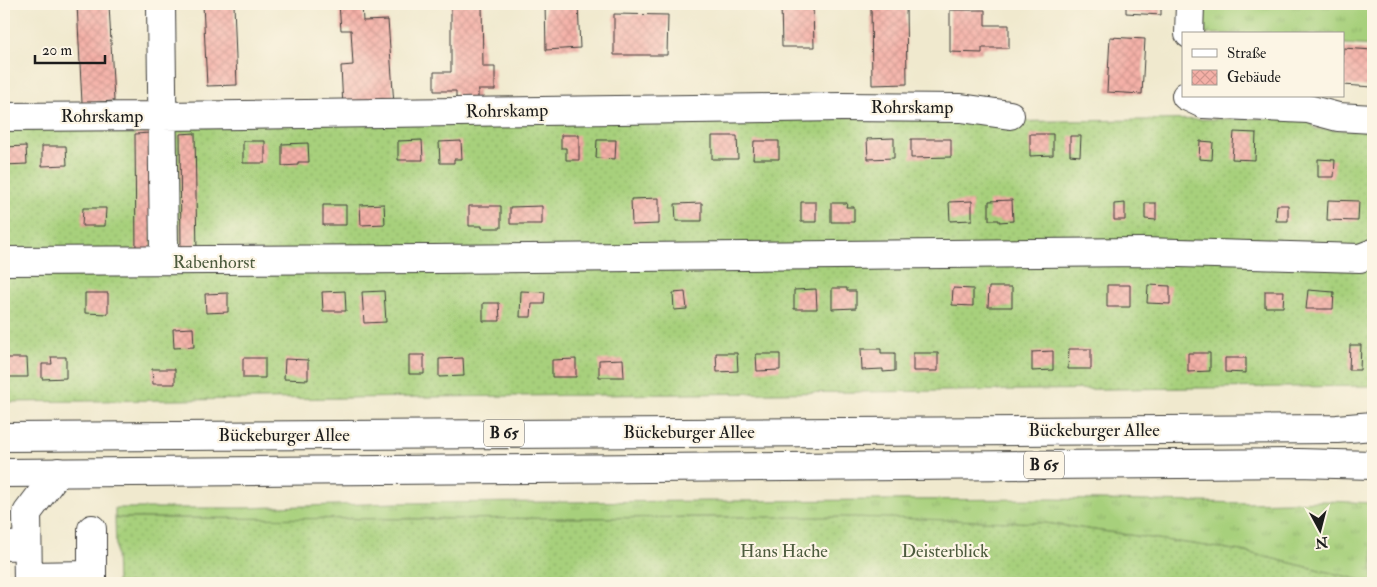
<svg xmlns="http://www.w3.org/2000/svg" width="1377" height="587" font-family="'IM FELL Double Pica',serif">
  <defs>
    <pattern id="grass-tufts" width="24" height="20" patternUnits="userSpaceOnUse" patternTransform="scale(1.25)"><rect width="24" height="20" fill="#a7d07c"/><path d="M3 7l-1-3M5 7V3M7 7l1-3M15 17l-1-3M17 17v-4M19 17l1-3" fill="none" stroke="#8fb26b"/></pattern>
    <pattern id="garden-dots" width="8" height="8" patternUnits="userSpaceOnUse" patternTransform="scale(1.25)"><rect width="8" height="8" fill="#a7d07c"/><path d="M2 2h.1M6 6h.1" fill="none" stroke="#8fb26b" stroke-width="1.8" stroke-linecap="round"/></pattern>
    <pattern id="building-cross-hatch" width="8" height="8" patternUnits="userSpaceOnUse" patternTransform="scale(1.25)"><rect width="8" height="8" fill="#f4b0a7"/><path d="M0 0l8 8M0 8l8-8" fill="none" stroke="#d1978f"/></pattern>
  </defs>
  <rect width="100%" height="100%" fill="#fcf5e5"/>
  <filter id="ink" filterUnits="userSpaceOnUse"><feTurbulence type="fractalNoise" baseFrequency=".02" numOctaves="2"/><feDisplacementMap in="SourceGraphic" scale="10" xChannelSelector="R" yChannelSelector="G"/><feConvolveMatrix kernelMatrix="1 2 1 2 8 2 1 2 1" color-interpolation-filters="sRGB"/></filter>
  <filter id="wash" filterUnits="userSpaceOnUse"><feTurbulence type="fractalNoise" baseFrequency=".0096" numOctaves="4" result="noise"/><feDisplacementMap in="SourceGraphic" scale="20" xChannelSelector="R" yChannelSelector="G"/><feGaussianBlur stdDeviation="1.12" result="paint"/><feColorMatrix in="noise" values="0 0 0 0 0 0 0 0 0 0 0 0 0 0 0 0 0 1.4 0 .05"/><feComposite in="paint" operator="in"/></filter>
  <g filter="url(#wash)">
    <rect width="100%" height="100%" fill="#f0e9ce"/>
    <path fill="url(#grass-tufts)" stroke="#62764c" d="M1206,4H1373V46L1343,44V34H1203Z
      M1052,499L1248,503L1326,501L1373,503V583L1241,551L1045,523L730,517L436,519L115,518V508H244L396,503Z"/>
    <path fill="url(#garden-dots)" stroke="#62764c" d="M958,116L981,122L1307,118L1315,129L1373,131V386L4,402V126Z
      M730,517H854L1045,523L1241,551L1373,583H117L115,518L436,519Z"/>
    <g id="blocks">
      <path fill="url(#building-cross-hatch)" d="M77,4H109L114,101L82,103Z
        M203,4H234L237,85L207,86Z
        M339,4H362L363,21L388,20L394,105L343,108L341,66L353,65L351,30H341Z
        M451,4H482L483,67H495V90H478V103H456V91H434V72H451Z
        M545,4H578L580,48L546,50Z
        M781,4H813L814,47H782Z
        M871,4H906L907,84L872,85Z
        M1126,4H1161V15L1126,13Z
        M950,10H985V25H1009V48H982V53L950,52Z
        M614,14L668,15L667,55H614Z
        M1110,37L1145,39L1142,94L1107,92Z
        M1343,48L1373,50V87L1343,85Z
        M1234,132L1256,133L1255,160L1232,159Z
        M150,133L152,254H136L135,134Z
        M195,133L197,254H181L180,134Z
        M1030,134H1053V155L1030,156Z
        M561,135H579V160H566V148H561Z
        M712,136H737L738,159H712Z
        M1070,136H1081L1080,156L1070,155Z
        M894,138V158L868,159L867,139Z
        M911,139H951V157L911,158Z
        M422,140L423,160H398V141Z
        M597,140H616L615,159L596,158Z
        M243,141H265V163H243Z
        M461,141L462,159H454V163H440L439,142Z
        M754,141H779V159H753Z
        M1200,141L1213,142L1212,160L1199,159Z
        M308,143L309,162H298V165L282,166V144Z
        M26,146L27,164L4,165V147Z
        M42,146H66L67,165L42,166Z
        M1318,159L1335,160L1334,177H1318Z
        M659,198V224L632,225L631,199Z
        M1012,200L1013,221L999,222V220H989V201Z
        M1328,200L1359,201L1358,221L1327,220Z
        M972,201V220L950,221L949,202Z
        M801,202H816V222H801Z
        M702,203V221H676L675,204Z
        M831,203H847L846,207H854V222H831Z
        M1125,203V220H1114V204Z
        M1145,203H1156V220L1145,219Z
        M384,204L385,224L361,225L360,205Z
        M323,205H346V225H323Z
        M1277,205H1288V221H1276Z
        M469,206H501V228H482V226H469Z
        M542,206V224H510V207Z
        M83,208H106L105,226H82Z
        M1107,285H1130V307H1107Z
        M1148,285L1170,286V304L1147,303Z
        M989,287H1012V307H988Z
        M832,288H847V291H856V308L832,309Z
        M953,288L973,289V306L952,305Z
        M816,289L817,309H794V290Z
        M1308,290L1334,292L1333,309H1306Z
        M345,291L346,311H323L322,292Z
        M384,291L386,322L364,323L362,292Z
        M521,291L545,292L544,304H532L531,317H520Z
        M1265,291H1284L1283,307H1265Z
        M685,292L687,309L674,310L673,293Z
        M85,293H108V314L85,313Z
        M228,293V312L206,313L205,294Z
        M483,303H499L500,321H483Z
        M193,328L194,347L174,348L173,329Z
        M1350,345H1361L1360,370H1349Z
        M861,349H881V353H895V371L883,372V369L862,370Z
        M1069,349H1091V369H1068Z
        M1053,351V370L1032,371V352Z
        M716,353H737L738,371L717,372Z
        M913,353H938V371H913Z
        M1188,353H1210V371L1188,372Z
        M756,354H780V370L757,371Z
        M409,355H424V374H409Z
        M51,357H66V378L42,379V364H52Z
        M4,358H27L28,377H4Z
        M243,358H265V378H243Z
        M463,358L464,376L439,377V359Z
        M1225,358H1246V373L1225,372Z
        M285,359L308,360V380L284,379Z
        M576,359V377H552V360Z
        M623,359L624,377H599V360Z
        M152,369H175V384H153Z"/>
    </g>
  </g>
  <g filter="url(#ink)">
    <use href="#blocks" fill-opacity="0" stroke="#3c3b37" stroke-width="1"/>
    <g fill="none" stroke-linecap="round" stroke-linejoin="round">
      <g stroke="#3c3b37" stroke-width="30">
        <path id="minor" d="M161,4L164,251
          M1189,34L1190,4
          M1186,96L1203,104L1308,109L1338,117L1373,119
          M4,117L162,116L842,107L961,108L1010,115
          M4,261L432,259L1142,252L1360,258L1373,253
          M92,529V583
          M4,546L27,545
          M28,576L92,575
          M28,583L27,513L58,472"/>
      </g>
      <g stroke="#3c3b37" stroke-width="30">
        <path id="major" d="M4,437L1337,429L1373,426
          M4,473L1298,463L1373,465"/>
      </g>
      <use href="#minor" stroke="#fff" stroke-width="28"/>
      <use href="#major" stroke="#fff" stroke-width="28"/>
    </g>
  </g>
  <g text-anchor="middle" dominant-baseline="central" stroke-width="4.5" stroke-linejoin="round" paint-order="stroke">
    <g fill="#fcf5e5" stroke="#5f5d58" stroke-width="1">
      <rect x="484" y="419.5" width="40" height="27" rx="4"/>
      <rect x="1024" y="451.5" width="40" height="27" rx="4"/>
    </g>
    <g font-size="16" font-weight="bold" fill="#1c1c1c">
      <text x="504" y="433">B 65</text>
      <text x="1044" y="465">B 65</text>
    </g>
    <g font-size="18" fill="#1c1c1c" stroke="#fcf5e5">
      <text x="912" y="107">Rohrskamp</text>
      <text transform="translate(507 111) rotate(-1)">Rohrskamp</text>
      <text x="102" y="116">Rohrskamp</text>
      <text x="1094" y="430">Bückeburger Allee</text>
      <text x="689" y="432">Bückeburger Allee</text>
      <text x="284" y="435">Bückeburger Allee</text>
    </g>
    <g font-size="18" fill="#4d5b3e" stroke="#fcf5e5">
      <text x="214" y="262">Rabenhorst</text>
      <text x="784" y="551">Hans Hache</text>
      <text x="945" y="551">Deisterblick</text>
    </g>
  </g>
  <rect width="1377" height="587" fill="none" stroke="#fcf5e5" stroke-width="20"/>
  <rect x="1182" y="32" width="162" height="65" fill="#fcf5e5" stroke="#a29e95"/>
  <rect x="1192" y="49" width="25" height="8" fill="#ffffff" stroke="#a29e95"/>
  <text x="1227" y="58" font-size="15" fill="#1c1c1c">Straße</text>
  <rect x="1192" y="70" width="25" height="15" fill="url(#building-cross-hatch)" stroke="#a29e95"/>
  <text x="1227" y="82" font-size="15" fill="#1c1c1c">Gebäude</text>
  <g transform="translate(1320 530) rotate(173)" stroke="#fcf5e5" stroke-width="4" paint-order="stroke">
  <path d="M0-4L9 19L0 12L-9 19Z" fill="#1c1c1c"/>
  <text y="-8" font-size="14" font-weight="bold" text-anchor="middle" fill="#1c1c1c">N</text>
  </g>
  <path d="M35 55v8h70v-8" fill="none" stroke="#1c1c1c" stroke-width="2.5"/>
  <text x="42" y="55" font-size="15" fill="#1c1c1c" stroke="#fcf5e5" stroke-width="4" paint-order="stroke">20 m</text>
</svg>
